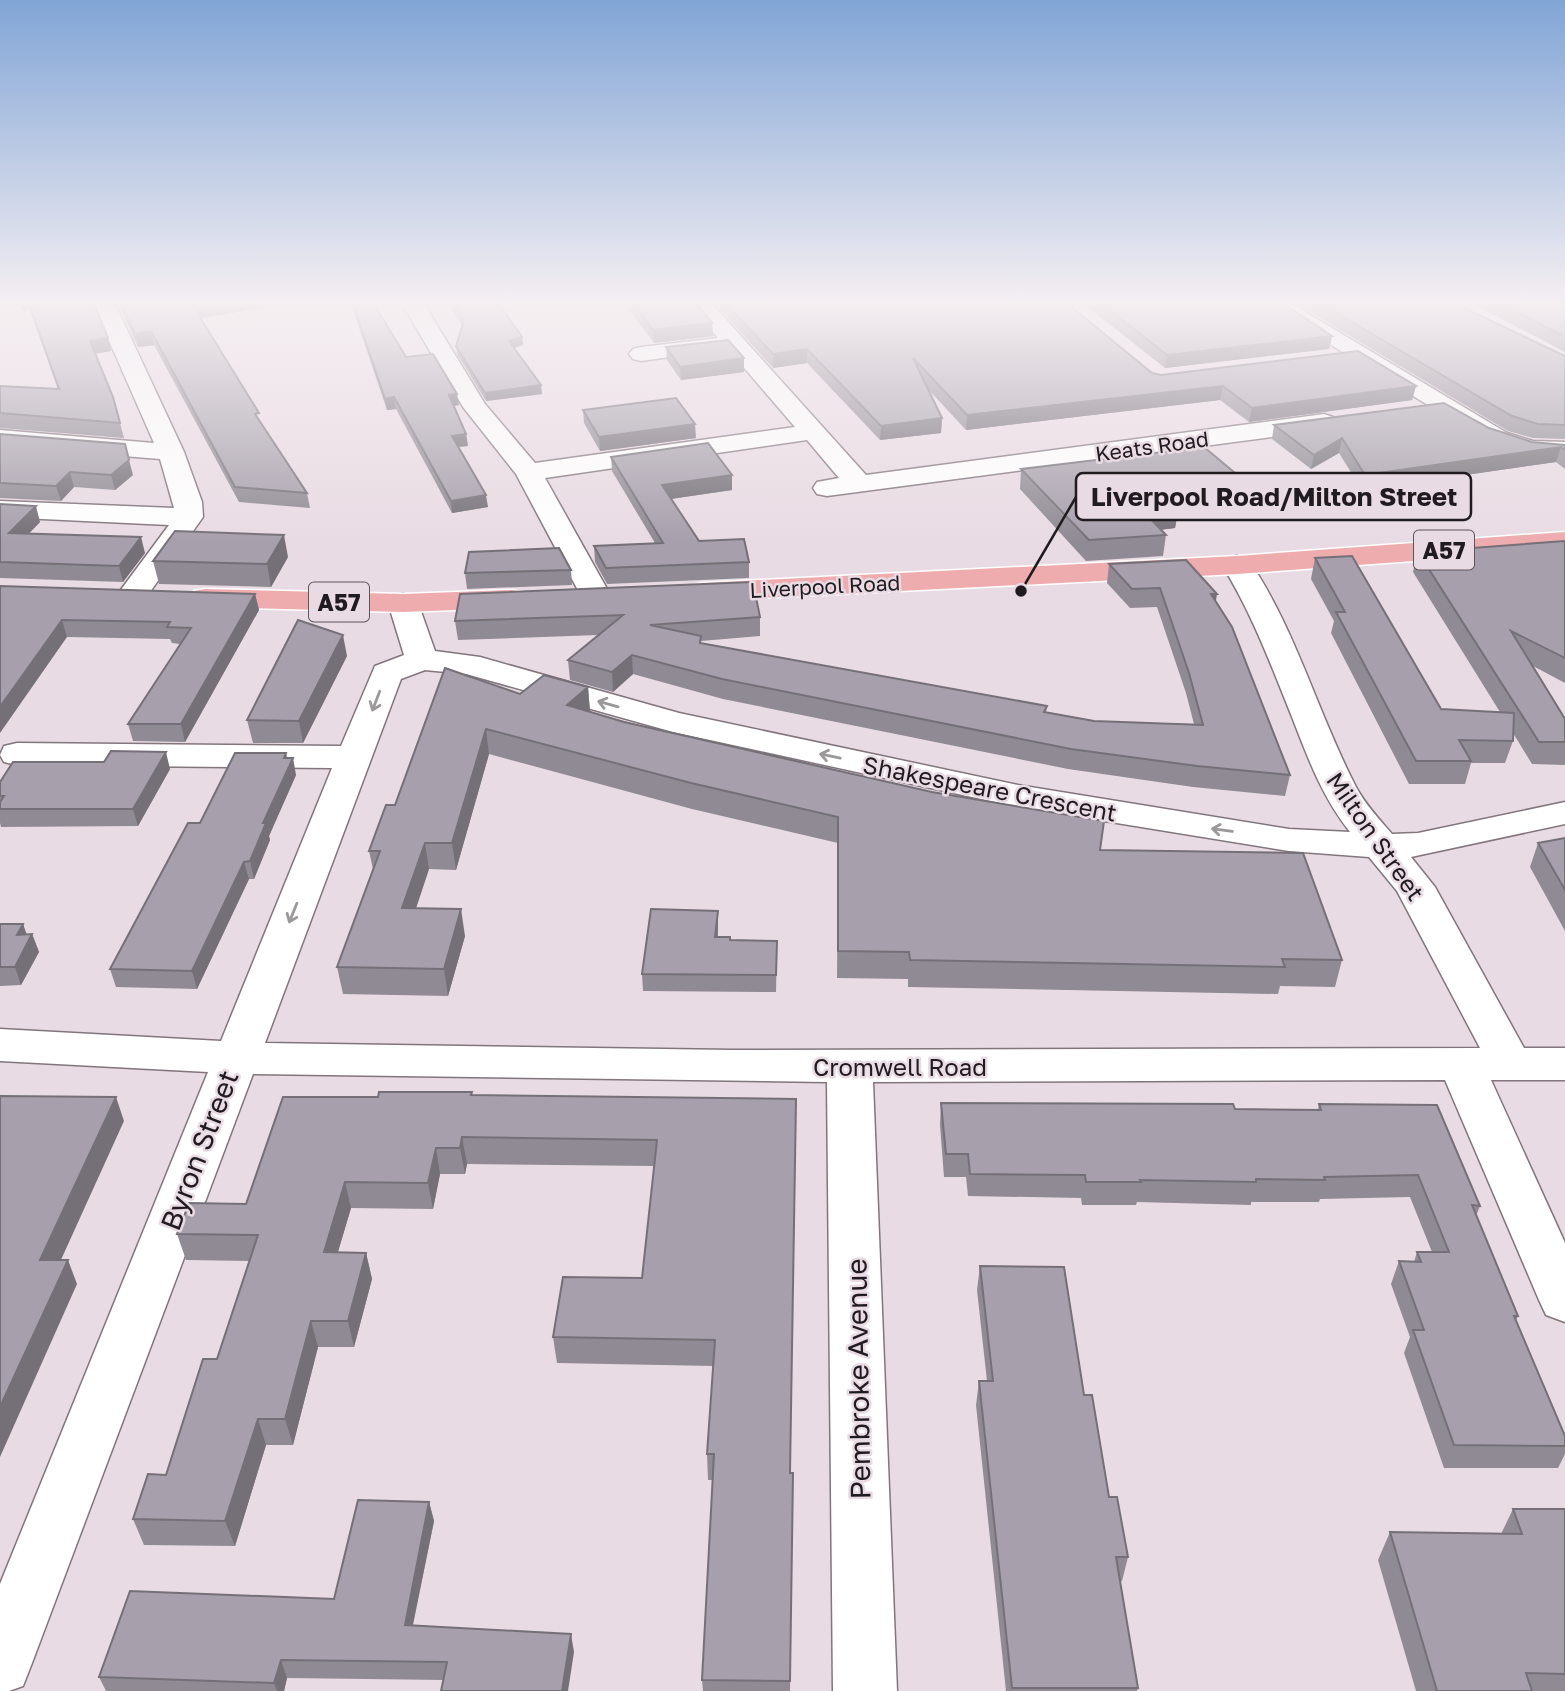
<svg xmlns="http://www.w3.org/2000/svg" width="1565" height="1691" font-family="'Golos Text',sans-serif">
  <rect width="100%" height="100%" fill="#e9dbe3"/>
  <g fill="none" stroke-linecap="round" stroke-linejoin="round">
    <g stroke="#82757c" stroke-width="3">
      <path id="street" d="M93,304H115L184,452L202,502L203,517L143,602L132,604L121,602L117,595L169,525L0,517V501L174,508L160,459L0,446V430L154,443Z
        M402,304H424L485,404L535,463L795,427L728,349L641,361L633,359L629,354L633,349L641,347L718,338L689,304H712L866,475L1324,414L1333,417L1337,422L1333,427L1324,430L827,496L817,494L813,488L817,482L839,478L807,440L545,478L611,596L607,603L596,605L585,603L581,596L516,474L463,407Z
        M1265,304H1292L1507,433L1533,441L1565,442V458L1530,457L1489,443Z
        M1237,556L1248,559C1296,629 1317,712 1356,787C1365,804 1379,819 1392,834L1418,833L1565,802V824L1411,857L1435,887L1524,1048H1565V1080H1491L1565,1243V1322L1546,1315L1539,1300L1445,1080L873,1082L897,1691H833L827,1082L253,1074L32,1663L23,1686L9,1691H0V1584L208,1072L0,1061V1029L221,1041L332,768L17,765L4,762L0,755L4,746L17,743L341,746L375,666L404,655L388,603L392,596L403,594L414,596L418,603L435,651L480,657L679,713L1018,785L1289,829L1350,832C1322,797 1308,758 1292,717C1271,665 1252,613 1222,565L1226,559ZM425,670L466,674L673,732L1018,807L1289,851L1369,857L1397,891L1480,1048L732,1050L265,1043L401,679Z"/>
    </g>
    <g stroke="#fff" stroke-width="3">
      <path id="primary" d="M1565,532V550L1237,574L702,601L691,598L687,592L691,586L702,583L1237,556Z
        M205,589L403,594L512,590L523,592L527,599L523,606L512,608L403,612L205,607L194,605L190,598L194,591Z"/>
    </g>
    <use href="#street" fill="#fff" fill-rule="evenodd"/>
    <use href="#primary" fill="#eeacaf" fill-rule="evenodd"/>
  </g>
  <path fill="#908a94" d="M19,304H94L108,338L111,351L95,354L113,397L124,438L0,428V386L58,389L30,310L22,311Z
    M118,304H287L201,318L260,422L307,493L310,508L239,502L154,345L138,347Z
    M351,304H374L406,357L459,405L454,406L466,434L468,446L458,447L488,507L452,513L396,409L387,410Z
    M448,304H499L522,337L523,345L514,348L542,394L486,401L457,354L456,346L462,325Z
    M625,304H697L712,323L713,336L654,343Z
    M715,304H1068L1152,373L1161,375L1416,386L1412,400L1249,422L1220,400L966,430L927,388L942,418L941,433L880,440L807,363L773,368Z
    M1084,304H1284L1332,336L1329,349L1165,368Z
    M1297,304H1456L1565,356V439L1533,438L1508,431Z
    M1473,304H1565V352Z
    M666,347L744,372L681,380L667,360Z
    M583,410L696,438L600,451L584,423Z
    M1274,425L1489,428L1532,442L1565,445V469L1556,462L1362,490L1339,453L1311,469L1272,439Z
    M0,434L133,475L115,490L74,487L61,501L0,498Z
    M611,457L732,475V490L671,499L699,541L749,562V578L607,584L595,562L594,546L655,543L612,471Z
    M1021,469L1253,488L1250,508L1177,517L1175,528L1160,530L1166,535L1163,556L1086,561L1020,489Z
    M0,504L40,522L28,534L145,553L123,582L0,578Z
    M1565,541V683L1533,666L1565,719V765L1532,764L1513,733V741L1505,763H1471L1465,784H1409L1331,633L1334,621L1311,579L1315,558L1441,709L1500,712L1413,572L1418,552Z
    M288,557L271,587L159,584L153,561Z
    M1109,564L1216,602L1290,775L1285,796L1193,787L1068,769L723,699L633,674L613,692L570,680L568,660L598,635L458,640L455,621L460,594L760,617V636L701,641V643L1047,706L1046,712L1094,721L1194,724L1186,693L1157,607L1130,608L1107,583Z
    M571,570L572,585L467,589L465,573Z
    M0,586L255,594L259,610L185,742L133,741L128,724L180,644L172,643L170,639L67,637Z
    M347,656L303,743H253L247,720Z
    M588,687L590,712L1100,850L1342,960L1335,987L1280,986L1278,994L908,987V979L837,978L838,843L692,809L489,754L456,870L429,869L416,908L465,936L448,996L343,994L337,967L373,869L369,851L395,805L520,694Z
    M170,769L138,826L1,827L0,823V782Z
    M296,775L269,836L270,840L254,879H249L197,989L116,987L110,969L200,823Z
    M1565,838V931L1530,867L1538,843Z
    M718,911V937L731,940L777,941L776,992L643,991L642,974Z
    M0,924H23L26,934H32L39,952L21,985L0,986Z
    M472,1092V1095L796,1099L790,1473H793L790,1691H703L702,1680L713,1480H708L707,1454L713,1366L557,1363L553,1337L642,1278L654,1166L467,1164L465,1174H440L433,1209L351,1208L338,1252L366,1253L372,1279L354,1347H318L293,1445H266L235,1546L144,1545L133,1519L166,1475L217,1359L250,1261L186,1260L177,1234L246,1204L378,1097Z
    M941,1103L1235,1109L1318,1110L1319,1104L1480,1206L1476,1216L1518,1316L1516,1321L1565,1436V1454L1558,1468H1444L1404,1353L1410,1337L1391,1284L1399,1261L1414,1262L1417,1252H1432L1410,1197L1320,1199L1319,1202H1251V1205L1137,1202L1136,1205H1082L1081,1198L968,1196L966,1177H944L940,1125Z
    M980,1266L1084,1395L1109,1497L1128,1557L1122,1581H1120L1138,1688L1137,1691H1006L976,1405L979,1381H987L977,1290Z
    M429,1502L434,1521L413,1625L574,1652L444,1680L287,1678L284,1691H106L99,1677L334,1599Z
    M1513,1509H1565V1691H1416L1378,1560L1390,1532L1501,1534Z"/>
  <path fill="#757078" d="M20,304H28L30,310L22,311Z
    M205,304H287L196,319L193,306Z
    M712,323L713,336L654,343L653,330Z
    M151,331L154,345L138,347L135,334Z
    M1332,336L1329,349L1165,368L1167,355Z
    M522,337L523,345L510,349L509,341Z
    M108,338L111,351L93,354L90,341Z
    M807,349V363L773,368V354Z
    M744,358V372L681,380L680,367Z
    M541,385L542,394L486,401L485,393Z
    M1223,386L1220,400L966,430L967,415Z
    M1416,386L1412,400L1249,422L1252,408Z
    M457,394L459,405L451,406L449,395Z
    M394,397L396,409L387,410L385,399Z
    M942,418L941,433L880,440L881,426Z
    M695,424L696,438L600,451L599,437Z
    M466,434L468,446L453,447L452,436Z
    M1342,438L1339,453L1311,469L1314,455Z
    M1561,447L1556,462L1362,490L1365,475Z
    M129,460L133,475L115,490L111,475Z
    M70,472L74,487L61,501L56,486Z
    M732,475V490L663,500L662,485Z
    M1253,488L1250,508L1177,517L1175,528L1141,532L1144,512L1169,499Z
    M486,495L488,507L452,513L451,501Z
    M36,506L40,522L14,549L9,533Z
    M284,535L288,557L271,587L267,564Z
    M141,537L145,553L123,582L119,566Z
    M255,594L259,610L185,742L181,724Z
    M1211,594H1217L1214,613Z
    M62,620L67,637L0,733V707Z
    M343,635L347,656L303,743L299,721Z
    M632,655L633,674L613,692L612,672Z
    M588,687L590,712L569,730L567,705Z
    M486,729L489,754L456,870L452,843Z
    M166,752L170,769L138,826L133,809Z
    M286,753L289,766L293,758L296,775L269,836L270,840L254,879L250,861Z
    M425,843L429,869L407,935L402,908Z
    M244,862L249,879L197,989L192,971Z
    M461,909L465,936L448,996L444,969Z
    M718,911V927L716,953L715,937Z
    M23,924L29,941L32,934L39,952L21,985L15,967L17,935Z
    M116,1097L124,1121L50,1284L40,1260Z
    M462,1137L467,1164L465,1174L460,1148Z
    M436,1148L440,1174L433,1209L428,1183Z
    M345,1182L351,1208L330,1278L324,1252Z
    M366,1253L372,1279L354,1347L348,1321Z
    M68,1260L77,1284L0,1457V1407Z
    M311,1321L318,1347L293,1445L285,1419Z
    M258,1419L266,1445L235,1546L225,1521Z
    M429,1502L434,1521L409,1643L405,1625Z
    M571,1634L574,1652L568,1691H562Z
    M281,1660L287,1678L284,1691H277L274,1683Z"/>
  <path fill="#a7a0ac" stroke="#757078" stroke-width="2" d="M29,304H94L108,338L90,341L113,397L120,423L0,413V386L59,389Z
    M121,304H205L193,306L259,413L255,414L307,493L235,487L151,331L135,334Z
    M353,304H374L406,357L433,354L457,394L449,395L466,434L452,436L486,495L451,501L394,397L385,399Z
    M453,304H499L522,337L509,341L541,385L485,393L456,346L464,320Z
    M634,304H697L712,323L653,330Z
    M726,304H1068L1152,373L1161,375L1358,351L1416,386L1252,408L1223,386L967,415L913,358L942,418L881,426L807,349L773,354Z
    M1102,304H1284L1332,336L1167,355Z
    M1321,304H1456L1565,356V425L1538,424L1512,416Z
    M1502,304H1565V337Z
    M728,340L744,358L680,367L666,347Z
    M676,398L695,424L599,437L583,410Z
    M1444,403L1489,428L1532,442L1565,445V450L1561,447L1365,475L1342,438L1314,455L1274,425Z
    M0,434L125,444L129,460L111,475L70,472L56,486L0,483Z
    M708,443L732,475L662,485L699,541L744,539L749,562L606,568L594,546L663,543L611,457Z
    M1204,447L1253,488L1169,499L1178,508L1144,512L1166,535L1089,540L1021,469Z
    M0,504L36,506L9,533L141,537L119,566L0,562Z
    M175,531L284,535L267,564L153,561Z
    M1565,541V658L1511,631L1565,719V742H1539L1418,552Z
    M559,548L571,570L465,573L469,552Z
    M1352,556L1441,709L1514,713L1513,741L1459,740L1471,761H1416L1336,612H1345L1315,558Z
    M1186,560L1217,594H1211L1232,627L1290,775L1197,766L1071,749L722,679L632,655L612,672L568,660L623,615L455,621L460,594L753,582L760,617L650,625L701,636L700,643L1047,706L1044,712L1094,721L1203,725L1189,673L1160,588L1132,589L1109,564Z
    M0,586L255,594L181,724H128L191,628L167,627L170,622L62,620L0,707Z
    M298,620L343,635L299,721L247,720Z
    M445,668L520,694L544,675L588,687L567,705L624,722L932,792L1104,821L1100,850L1303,853L1342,960L1282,959L1285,967L910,960L909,952L838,951V817L691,783L486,729L452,843H425L402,908L461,909L444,969L337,967L380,851H369L386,805H395Z
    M111,751L166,752L133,809H0V802L4,796H0V782L13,762H104Z
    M235,753H286L284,758H293L263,823H266L250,861L244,862L192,971L110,969L188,823H200Z
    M1565,838V890L1538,843Z
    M651,909L718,911L715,937H730V940L777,941L776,975L642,974Z
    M0,924H23L17,935L32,934L15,967H0Z
    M379,1092H472L471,1095L796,1099L790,1473H793L790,1681L702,1680L714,1454H707L715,1340L553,1337L563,1277L642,1278L657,1140L462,1137L460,1148H436L428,1183L345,1182L324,1252L366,1253L348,1321H311L285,1419H258L225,1521L133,1519L148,1474L166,1475L203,1359H217L258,1235L177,1234L189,1203L246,1204L283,1097H378Z
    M0,1096L116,1097L40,1260H68L0,1407Z
    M941,1103L1233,1104L1235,1109L1321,1110L1319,1104L1437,1105L1480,1206L1472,1205L1518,1316H1514L1565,1436V1446L1454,1445L1413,1330H1424L1399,1261L1421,1262L1417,1252H1449L1418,1175L1324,1177L1325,1180L1256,1179V1182L1140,1180L1141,1182H1086L1085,1175L970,1174L968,1154H946Z
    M980,1266L1064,1267L1084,1395H1092L1109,1497H1117L1128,1557H1116L1138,1688H1012L979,1381H993Z
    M358,1500L429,1502L405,1625L571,1634L562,1691H441L447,1662L281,1660L274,1683L99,1677L130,1591L334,1599Z
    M1513,1509H1565V1674L1526,1673L1532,1691H1437L1390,1532L1522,1534Z"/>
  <defs><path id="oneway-shaft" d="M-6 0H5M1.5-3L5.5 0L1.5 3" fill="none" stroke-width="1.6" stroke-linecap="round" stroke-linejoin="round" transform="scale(1.75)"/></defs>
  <g stroke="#9b989a">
    <use href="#oneway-shaft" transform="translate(376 701) rotate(111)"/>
    <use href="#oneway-shaft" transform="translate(608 704) rotate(-164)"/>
    <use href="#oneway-shaft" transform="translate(830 756) rotate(-168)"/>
    <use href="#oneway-shaft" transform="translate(1222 830) rotate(-172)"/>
    <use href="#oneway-shaft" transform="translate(293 913) rotate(112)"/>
  </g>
  <linearGradient id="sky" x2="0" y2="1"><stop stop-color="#81a5d6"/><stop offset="0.56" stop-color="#f5eff2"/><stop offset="1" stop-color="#f5eff2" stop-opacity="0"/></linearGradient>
  <rect width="1565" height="541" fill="url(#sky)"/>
  <g text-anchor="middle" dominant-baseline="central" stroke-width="5" stroke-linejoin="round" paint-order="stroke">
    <g font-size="21" fill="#201b1e" stroke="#e9dbe3">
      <text transform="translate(1152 446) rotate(-8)">Keats Road</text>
      <text transform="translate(825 586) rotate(-3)">Liverpool Road</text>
    </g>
    <g fill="#e9dbe3" stroke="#5c5559" stroke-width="2">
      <rect x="1414" y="530.5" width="60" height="39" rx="5"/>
      <rect x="309" y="582.5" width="60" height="39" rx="5"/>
    </g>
    <g font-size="23" font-weight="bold" fill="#201b1e">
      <text x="1444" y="550">A57</text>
      <text x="339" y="602">A57</text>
    </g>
    <g font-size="24" fill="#201b1e" stroke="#e9dbe3">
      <text transform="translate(990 788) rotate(11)">Shakespeare Crescent</text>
      <text transform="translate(1376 836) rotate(55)">Milton Street</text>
      <text x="900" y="1066">Cromwell Road</text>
    </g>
    <g font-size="28" fill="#201b1e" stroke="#e9dbe3">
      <text transform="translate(199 1150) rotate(-69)">Byron Street</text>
      <text transform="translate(858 1379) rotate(-91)">Pembroke Avenue</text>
    </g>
  </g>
  <path fill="none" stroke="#201b1e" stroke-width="2.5" d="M1021 591L1076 497"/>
  <circle fill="#201b1e" stroke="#e9dbe3" stroke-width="2.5" cx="1021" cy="591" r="7"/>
  <rect fill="#e9dbe3" stroke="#201b1e" stroke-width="2.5" x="1076" y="473" width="395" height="47" rx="7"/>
  <g font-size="26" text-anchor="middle" font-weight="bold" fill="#201b1e">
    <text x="1274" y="506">Liverpool Road/Milton Street</text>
  </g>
</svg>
